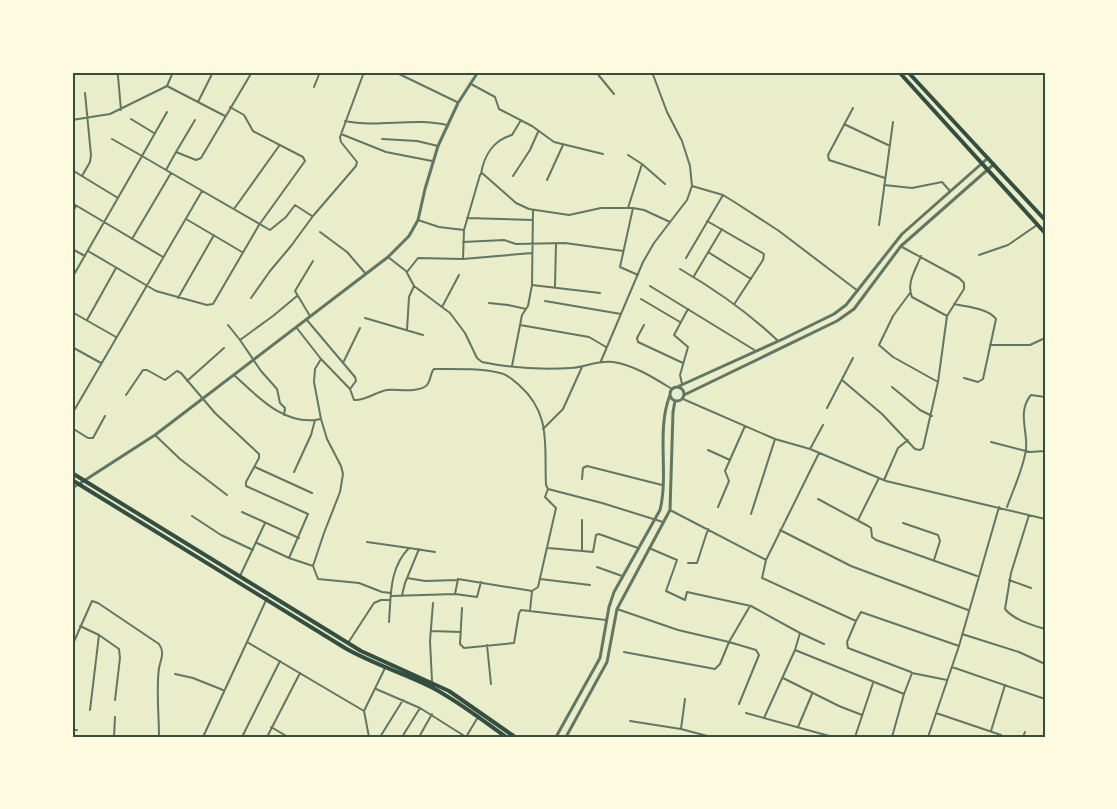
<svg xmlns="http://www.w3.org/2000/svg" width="1117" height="809" font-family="'Alegreya Sans',sans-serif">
  <rect width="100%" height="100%" fill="#e9edc9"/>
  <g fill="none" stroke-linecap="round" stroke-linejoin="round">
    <path stroke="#617663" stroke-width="2" d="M116,72L118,76L121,110
      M395,72L457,102
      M596,72L614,94
      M471,84L495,97L499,109L532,126L554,142L603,154
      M167,86L173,72
      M314,87L320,72
      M198,102L213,72
      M853,108L828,155L829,160L885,178
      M167,112L142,156L166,170L176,152L196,160L201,158L252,72
      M131,119L154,133
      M72,120L110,114L167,86L225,116
      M345,121C379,128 413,117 447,125
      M844,124L888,145
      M341,134L386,152L432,161
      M382,139L417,141L438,146
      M176,152L195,120
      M628,155L642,164L628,208
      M642,164L665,184
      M72,170L118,198
      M166,170L270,230L286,217L295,205L312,216
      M481,174C484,155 494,140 512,135L521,120
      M82,176L90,162L91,155L85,93
      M513,176L530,150L538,132
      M547,180L563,145
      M884,185L912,188L942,182L950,191
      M692,186L723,195L736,203L779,231L858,291
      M72,203L163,257
      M633,208L620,267L638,275
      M234,209L279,146
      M72,213L76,206
      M467,218L533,220
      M186,219L242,252
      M418,220L439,227L464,230
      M707,221L764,254L763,260L735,303
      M879,225L893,122
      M320,232L347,252L366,274
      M132,239L171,173
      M463,242L504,240L516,244L565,243L623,251
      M72,249L85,256
      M88,251L156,291L207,305L213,304L259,225L305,161L303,157L253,131L244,115L230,107
      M708,252L751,279
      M979,255L1008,245L1037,225
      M921,256C916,269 906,283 912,297L947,316
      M388,257L406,271L414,286L450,313L465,333L477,358L482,362C511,368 541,370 571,368C585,367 598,360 613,362C634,365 654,378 672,389
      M686,258L723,195
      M463,259L464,230L480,175L482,173L516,203L529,209L569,215L601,208H633L644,210L670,222
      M680,269C716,290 748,312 778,341
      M407,272L418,258L463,259L532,253
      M694,276L722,229
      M72,278L142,156L112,139
      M532,285L600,293
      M650,286L756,351
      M555,287L556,243
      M910,293L893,316L879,345L893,357L938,382
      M178,298L214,235
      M251,298L270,271L291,246L313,216L356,166L357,162L341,142L340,137L364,72
      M641,299L680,322
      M545,301L621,314
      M489,303L508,305L526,309
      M954,304C967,307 988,308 996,319L983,379L978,382L964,378
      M442,307L459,275
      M72,312L116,337
      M310,316L295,291L313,261
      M365,318L423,335
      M306,319L355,377L356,381L350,389
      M87,320L116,268
      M228,325L240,340L261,371L277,389L280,403L285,408L284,415
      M520,325L589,337L606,347
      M644,325L637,338L638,342L683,363
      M296,327L321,359L350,389L354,400C366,401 375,392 387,390C398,389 416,393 426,386C431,382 430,373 434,369C455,369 479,368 500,373C507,374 513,380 519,385C552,414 544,446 546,485L548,489L545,497L556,508L538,587L532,591L458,579L455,594
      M407,330L409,297L414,286
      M240,340L273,316L297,296
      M990,345H1030L1045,338
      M72,347L101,363
      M601,361L643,262L654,243L687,200L692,186L690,166L682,141L667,112L652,72
      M343,363L360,328
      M512,366L522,315L528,306L532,285L533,210
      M234,375C258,397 285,427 321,419
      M842,380L882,414L915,449L920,450L923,448L938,382L947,316L964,289V283L959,278L902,247
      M187,381L224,348
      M682,384L680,375L688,347L674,335L688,309
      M892,387L920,410L932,416
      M126,395L143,370H147L165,380L177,371L181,373L215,413L259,454V458L246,482V486L308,514L289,558
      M683,399L775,439L810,449L886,481L1045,519
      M827,408L853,358
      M72,414L202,191
      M72,428L88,438H93L105,416
      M543,429L563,409L582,367
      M155,435L180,459L227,495
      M991,442L1030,452L1045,451
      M810,449L823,425
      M708,450L730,460
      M255,467L312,493
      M294,472L311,435L315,420
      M582,479L583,468L587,466L662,485
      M884,480L898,448L908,440
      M72,489L79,484
      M548,489L602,503L663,522
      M818,499L868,526L871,528L872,537L876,540L977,576
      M718,507L729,481L725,471L745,426
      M1007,507C1013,490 1024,467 1026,449C1028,432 1017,411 1031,395L1045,397
      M670,510L766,560L762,578L856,621L861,612L959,646
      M242,512L299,538
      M751,514L775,439
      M1029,515L1011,573L1005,609C1014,620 1032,625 1045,629
      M192,516L221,535L253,550
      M582,520V550
      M858,520L879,478
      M903,523L938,535L940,541L934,560
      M780,530L851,566L968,610
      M367,542L409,548C389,568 391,596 389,622
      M257,543L289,558L313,566L324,533L340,492L343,474L341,466L327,439L321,419L314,382L315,369L321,359
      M409,548L435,552
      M548,548L593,552L596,535L599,534L638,548
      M649,548L677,560L666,591L685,600L687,592L751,606L800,633L795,650L904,694L912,673L947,680
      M766,560L819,453
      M688,563H697L708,529
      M313,566L318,579L359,583L382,592L391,593
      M597,567L622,576
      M240,576L265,523
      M407,578L425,581L457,580
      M540,579L590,585
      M1009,580L1031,588
      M402,595L405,583L419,549
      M391,596L455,594L477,597L481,582
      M267,598L247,642L364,711L385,668
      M462,608L460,644L464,648L514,643L519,613L521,610L606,620
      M617,609L678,630L729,642L750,606
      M530,611L532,591
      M856,621L847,642L848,648L911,672
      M80,626L99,635L119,649L120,658L115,700
      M431,631L461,632
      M800,633L824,644
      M962,634L1019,652L1045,664
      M348,643L374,603L381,600H390
      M487,645L491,684
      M72,646L92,601L98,603L159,644C165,652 161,659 159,668C156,690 159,714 159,737
      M624,652L715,669L720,664L729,642L756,650L759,655L739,704
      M952,667L1045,699
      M175,674L193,678L223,690
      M783,678L839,706L862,715
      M432,681L430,641L433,603
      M376,689L420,708L466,737L478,717
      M90,710L99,635
      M364,711L369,737
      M746,713L833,737
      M936,713L1001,735
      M764,718L795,650
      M630,721L681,729L711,737
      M271,727L288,737
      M798,727L812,694
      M681,729L685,699
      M72,730H77
      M991,731L1005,685
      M114,737L115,717
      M203,737L247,642
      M242,737L280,661
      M267,737L300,673
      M380,737L403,700
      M402,737L420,708
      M419,737L432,714
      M855,737L873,683
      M892,737L904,694
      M928,737L959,646L999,507
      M1023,737L1025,732"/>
    <path stroke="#617663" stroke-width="3" d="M670 394a7 7 0 1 1 14 0a7 7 0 1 1-14 0Z
      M677,387L783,339L834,314L846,305L902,234L988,158
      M684,395L837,321L854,309L901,246L994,164
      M79,484L155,435L388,257L409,236L418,220L425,189L438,146L458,103L478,72
      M556,737L600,658L609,607L614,592L660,510C669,474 656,430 670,395
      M566,737L607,662L617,609L670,510L673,412L675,401"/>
    <path stroke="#344e41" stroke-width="4" d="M899,72L1045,233
      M908,72L1045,220
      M72,473L361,651L449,691L515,737
      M72,480L345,648C373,664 403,673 431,687C458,701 482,720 506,737"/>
  </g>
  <rect width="1117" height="809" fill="none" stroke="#fefae0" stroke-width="147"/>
  <rect x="74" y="74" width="970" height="662" fill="none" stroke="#344e41" stroke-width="2"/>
</svg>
